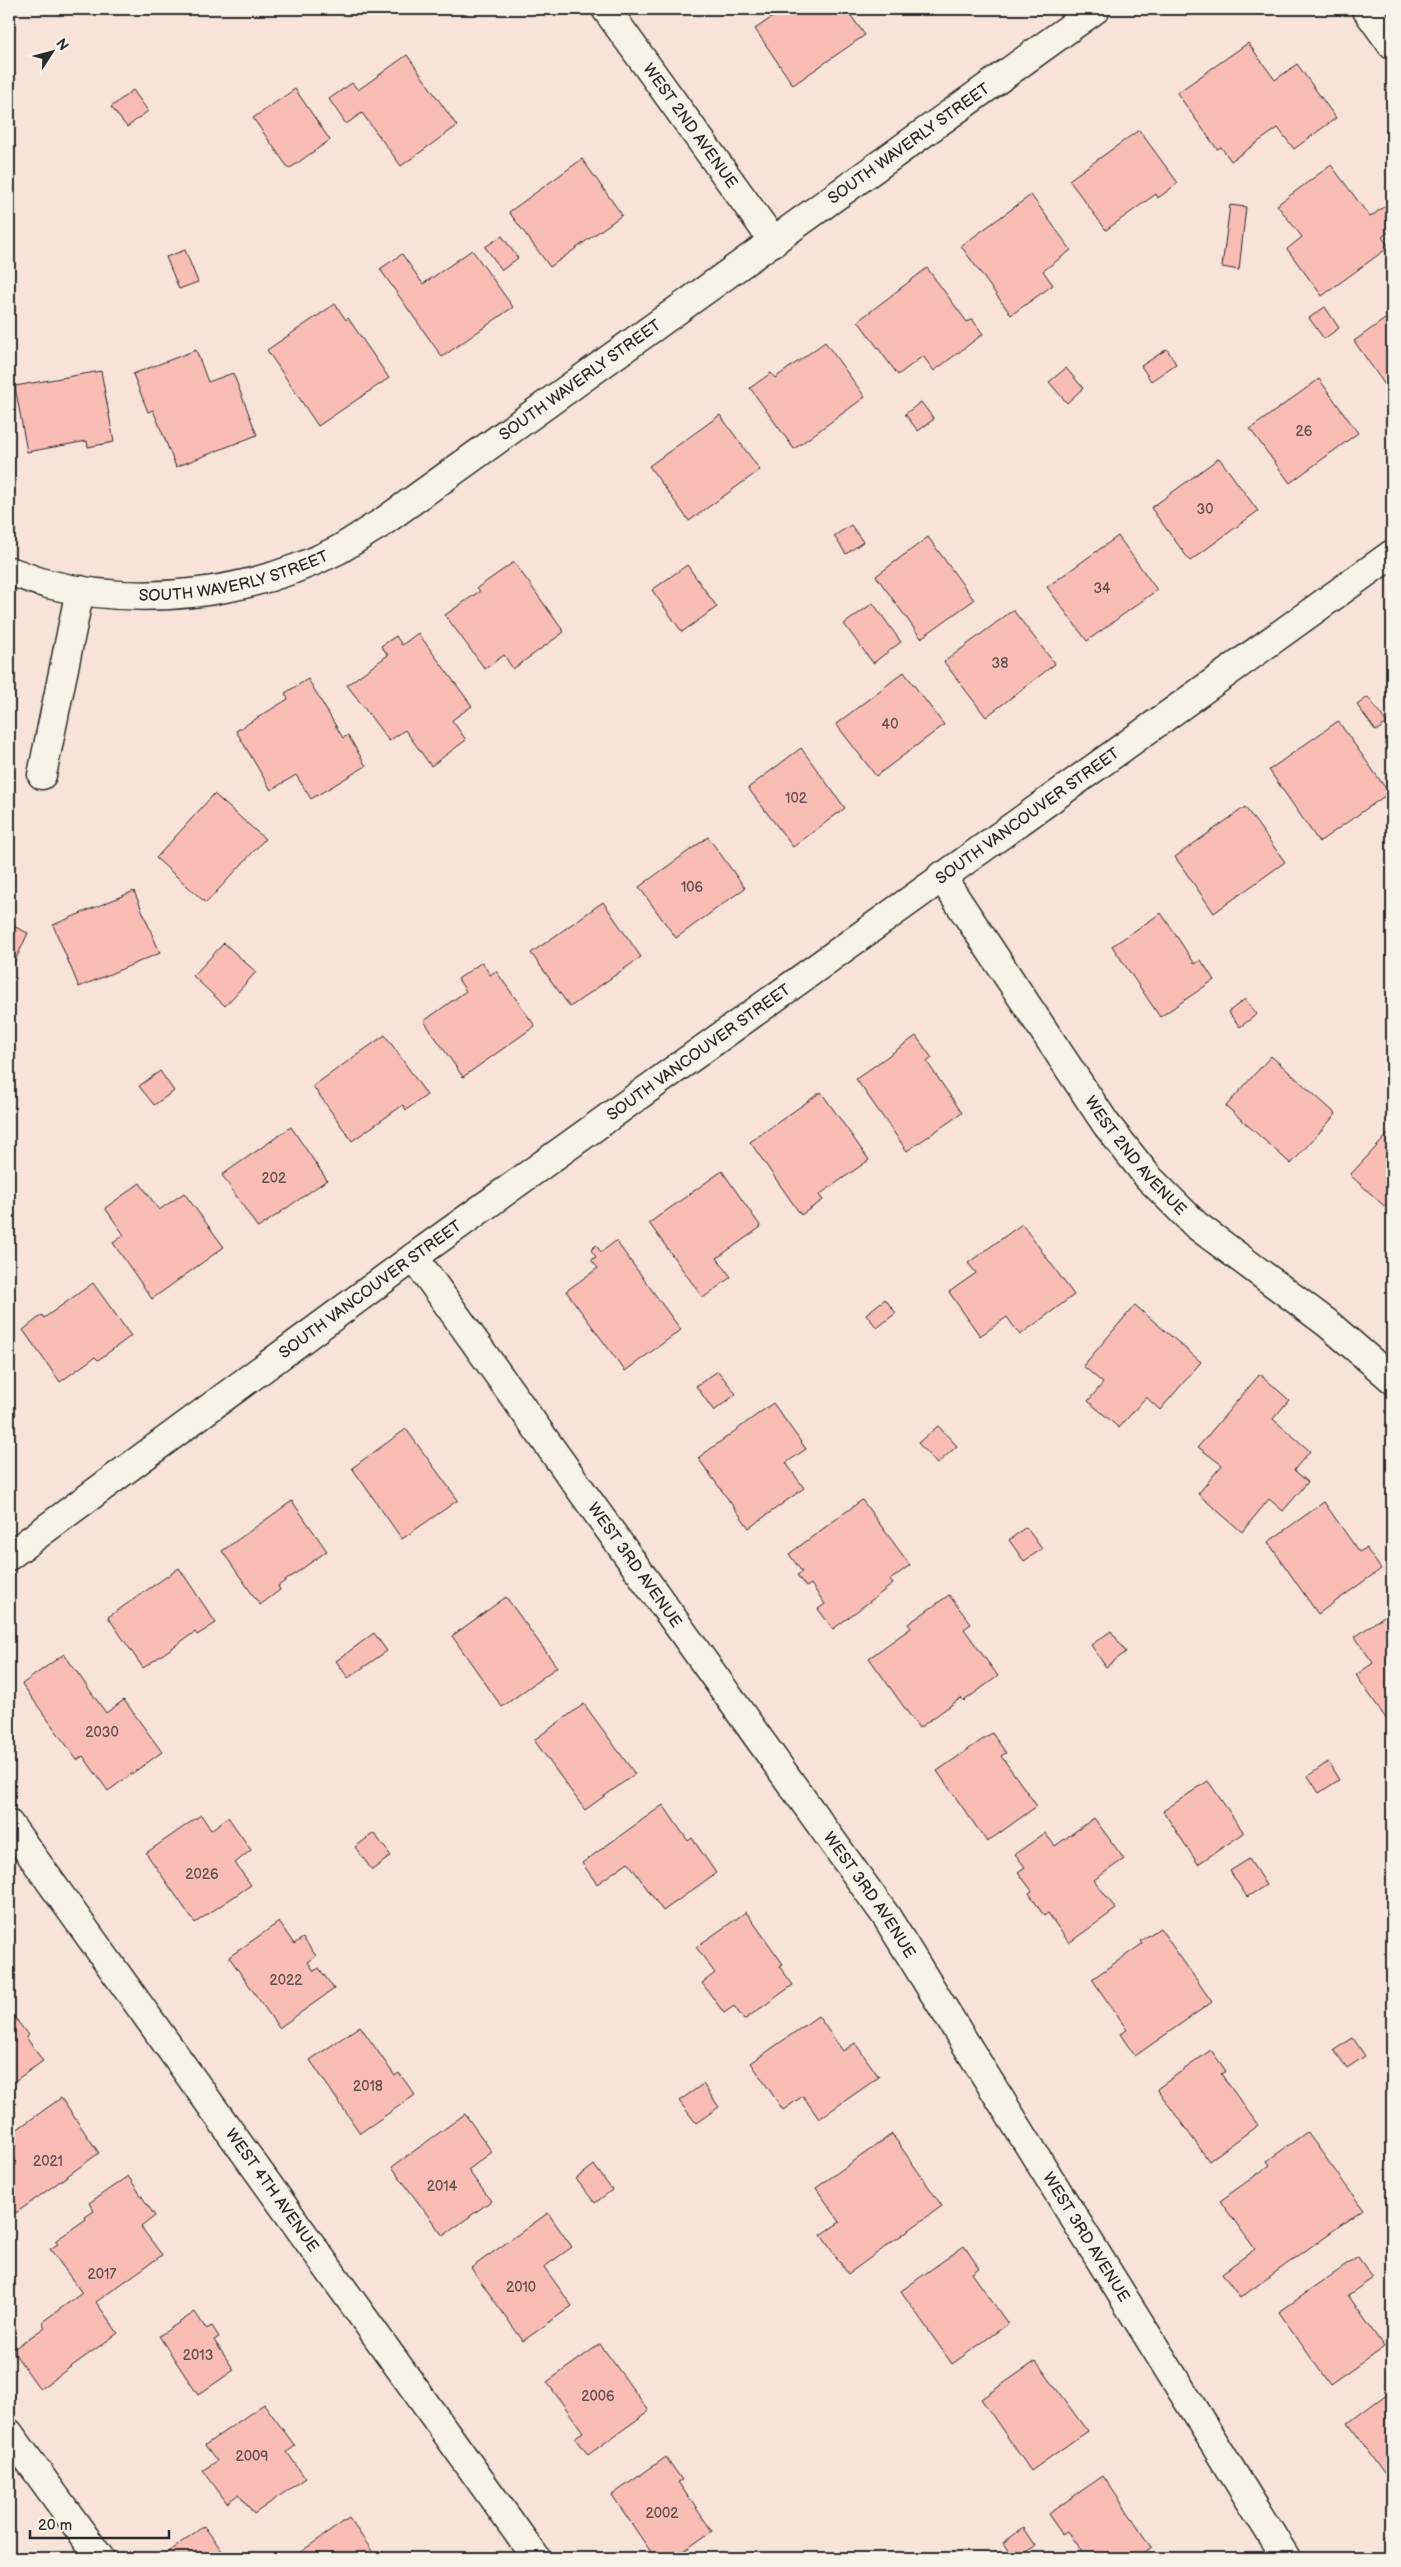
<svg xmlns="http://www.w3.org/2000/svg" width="1401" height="2567" font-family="'Balsamiq Sans',sans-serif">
  <rect width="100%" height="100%" fill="#f8e3d9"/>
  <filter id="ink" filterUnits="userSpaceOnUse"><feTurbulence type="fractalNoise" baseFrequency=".02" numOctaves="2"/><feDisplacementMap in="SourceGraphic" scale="10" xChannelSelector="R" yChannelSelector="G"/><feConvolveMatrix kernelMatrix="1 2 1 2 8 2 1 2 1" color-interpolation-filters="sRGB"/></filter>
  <g filter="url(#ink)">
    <path fill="#f9bdb6" stroke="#2b2b2b" d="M784,9H846L865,35L793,85L755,29Z
      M1248,43L1275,80L1297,64L1336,118L1294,149L1278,128L1231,161L1221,147L1217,149L1177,93Z
      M407,55L457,126L401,166L362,113L346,124L329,99L352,83L358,90Z
      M295,89L330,140L289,169L253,118Z
      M133,90L148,111L127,127L111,107Z
      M1139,130L1178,183L1158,198L1156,194L1106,230L1069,180Z
      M582,159L622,215L550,267L509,212Z
      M1331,165L1370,217L1392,201V229L1382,237L1389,247L1322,296L1287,249L1302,237L1277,205Z
      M1031,195L1071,250L1043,271L1053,285L1011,315L961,246Z
      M1230,205L1246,207L1239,270L1222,267Z
      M502,236L518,258L502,270L485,247Z
      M185,250L198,282L179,289L166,257Z
      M472,250L513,307L442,357L380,269L402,254L423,284Z
      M927,268L967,322L972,319L983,334L934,371L923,356L898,375L858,321Z
      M335,304L346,320L348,318L389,378L318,426L267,350Z
      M1325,307L1339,328L1324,339L1309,318Z
      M1392,314V395L1354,341Z
      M825,342L865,397L794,449L750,388L771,373L775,378Z
      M1167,349L1176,364L1151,381L1141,366Z
      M196,350L208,382L233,373L257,435L176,467L153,410L148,412L133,374Z
      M1066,368L1083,388L1067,403L1049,382Z
      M101,371L114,442L88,447L87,441L27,452L15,386Z
      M1319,379L1358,433L1290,483L1250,429Z
      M921,402L934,419L918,431L905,414Z
      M720,415L760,470L689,521L649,466Z
      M1219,458L1258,511L1190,561L1151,508Z
      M851,525L863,542L846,554L834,536Z
      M1118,536L1157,590L1087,641L1047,587Z
      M928,537L974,600L921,638L876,576Z
      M514,562L564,632L513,669L504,655L485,669L445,615L480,591L477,588Z
      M687,565L717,607L682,632L652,590Z
      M873,603L901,642L873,663L844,624Z
      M1013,610L1055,664L986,717L944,662Z
      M418,633L472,706L452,720L466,740L431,766L405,730L389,741L347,685L388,655L381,646L396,636L402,645Z
      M904,672L944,725L876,776L836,724Z
      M308,679L343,738L348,735L366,766L311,799L296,775L271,790L236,731L288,699L285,693Z
      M1368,697L1387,723L1376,731L1357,705Z
      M1338,721L1389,793L1319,842L1269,770Z
      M801,748L845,808L793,847L748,788Z
      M214,794L265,839L206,903L156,858Z
      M1245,807L1285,862L1214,913L1175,857Z
      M708,837L745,888L676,938L639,887Z
      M134,891L160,953L79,987L53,925Z
      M603,902L641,957L570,1007L531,953Z
      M1161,913L1195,964L1201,960L1214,980L1160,1017L1112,946Z
      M9,924L28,933L9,974Z
      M224,943L256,972L225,1006L193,976Z
      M482,962L490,975L496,971L535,1026L463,1077L424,1021L466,991L458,979Z
      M1245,999L1257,1014L1240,1027L1228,1012Z
      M385,1035L427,1095L406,1110L403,1105L352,1141L313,1086Z
      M916,1036L932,1058L927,1062L962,1113L907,1151L856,1079Z
      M1271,1056L1336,1114L1291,1164L1226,1106Z
      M160,1071L174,1091L154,1105L139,1086Z
      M821,1092L869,1160L819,1195L823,1200L801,1215L750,1142Z
      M291,1127L327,1180L258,1228L222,1175Z
      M1392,1130V1213L1350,1175Z
      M722,1171L761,1227L717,1258L731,1277L703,1298L649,1223Z
      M140,1183L159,1210L184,1193L224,1247L152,1299L113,1243L124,1235L105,1208Z
      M1022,1224L1074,1295L1020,1335L1007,1317L980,1336L949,1292L976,1273L968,1263Z
      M616,1241L681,1330L625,1371L566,1291L598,1268L591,1260L596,1257L591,1250L596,1245L601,1252Z
      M93,1283L131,1336L98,1360L95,1357L60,1382L23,1330L42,1315L44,1318Z
      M885,1299L896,1313L877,1328L866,1314Z
      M1135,1305L1201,1362L1160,1410L1146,1397L1119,1428L1088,1401L1103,1383L1083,1366Z
      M718,1371L736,1394L714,1411L696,1386Z
      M1260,1374L1289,1400L1273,1419L1310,1451L1294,1470L1308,1482L1283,1511L1269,1499L1242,1532L1198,1494L1222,1465L1198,1447Z
      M773,1403L806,1449L786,1463L804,1488L749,1528L698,1458Z
      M938,1426L957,1446L937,1464L918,1443Z
      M406,1429L458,1500L402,1539L352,1468Z
      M862,1500L910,1565L890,1580L893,1584L833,1629L818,1609L825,1604L811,1584L806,1587L797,1575L802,1572L789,1554Z
      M292,1501L327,1551L278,1586L280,1590L260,1605L222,1551Z
      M1324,1502L1359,1552L1366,1548L1381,1569L1318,1614L1268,1542Z
      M1026,1527L1042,1549L1024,1561L1009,1540Z
      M179,1568L216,1623L197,1635L195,1632L143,1668L108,1617Z
      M949,1595L971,1624L964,1629L998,1676L964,1701L961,1698L919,1728L869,1658L911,1628L908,1624Z
      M506,1597L557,1667L502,1707L452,1636Z
      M1392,1610V1717L1387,1720L1356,1675L1373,1663L1355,1637Z
      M1111,1631L1126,1652L1106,1667L1091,1645Z
      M374,1633L387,1651L348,1678L336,1661Z
      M64,1654L106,1713L124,1700L162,1752L108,1791L83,1756L77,1760L22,1684Z
      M584,1704L635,1774L585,1810L534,1740Z
      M992,1733L1006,1753L1001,1756L1037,1806L987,1842L937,1771Z
      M1328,1762L1339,1780L1319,1793L1308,1776Z
      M1208,1781L1244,1833L1198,1864L1163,1811Z
      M663,1805L688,1841L692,1838L716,1873L663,1911L628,1862L597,1884L582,1863Z
      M201,1815L211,1830L228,1817L251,1850L235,1863L251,1885L195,1923L146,1853Z
      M1094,1818L1124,1859L1094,1880L1116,1909L1069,1943L1048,1913L1044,1916L1029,1893L1032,1891L1018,1872L1025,1867L1015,1854L1045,1833L1055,1846Z
      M374,1833L391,1856L372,1870L355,1847Z
      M1249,1859L1266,1885L1247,1897L1230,1871Z
      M746,1912L783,1964L779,1966L793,1985L744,2020L734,2006L724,2013L702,1983L715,1973L696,1947Z
      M279,1922L294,1944L303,1938L316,1956L308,1962L314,1971L319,1968L334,1989L279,2028L229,1957Z
      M1160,1928L1212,2002L1135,2056L1120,2034L1127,2030L1092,1979L1142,1944L1140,1941Z
      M9,2010L28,2035L26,2037L43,2061L9,2085Z
      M818,2016L843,2051L855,2043L879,2077L819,2119L803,2096L783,2110L751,2063Z
      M360,2026L395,2076L399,2073L415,2095L360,2133L310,2060Z
      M1353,2038L1365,2056L1347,2068L1334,2050Z
      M1211,2050L1226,2071L1221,2074L1258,2125L1209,2161L1157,2089Z
      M703,2084L719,2107L696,2123L679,2101Z
      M61,2098L99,2153L16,2213L9,2203V2180L14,2176L9,2169V2135Z
      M465,2114L492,2152L468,2170L491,2201L443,2236L392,2167Z
      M1307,2132L1363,2209L1240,2298L1222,2273L1255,2249L1220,2201L1270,2165L1267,2161Z
      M892,2134L942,2206L848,2274L821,2235L840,2222L816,2188Z
      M594,2165L612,2190L595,2203L576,2179Z
      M128,2176L155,2216L141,2227L162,2255L96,2302L118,2333L40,2389L12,2350L45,2327L42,2322L82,2293L50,2249L58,2244L55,2241L86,2219L85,2217L94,2211L89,2203Z
      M548,2213L572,2247L544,2267L572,2306L523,2341L471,2268Z
      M964,2246L979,2268L972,2273L1008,2324L952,2364L901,2291Z
      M1358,2257L1373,2278L1348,2295L1384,2347L1330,2385L1279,2312Z
      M195,2312L206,2329L212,2326L219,2337L214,2340L234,2370L198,2395L159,2336Z
      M600,2344L649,2411L588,2455L575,2437L583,2432L547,2382Z
      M1036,2361L1087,2431L1031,2471L981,2399Z
      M1392,2390V2484L1348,2423Z
      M264,2404L295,2446L287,2452L305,2478L254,2514L239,2494L227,2503L203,2470L217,2461L205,2445Z
      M666,2457L682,2480L678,2482L712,2531L674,2558H655L612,2495Z
      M1103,2476L1152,2547L1136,2558H1086L1067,2531L1062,2534L1048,2514Z
      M349,2518L377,2558H303L299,2553Z
      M204,2526L227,2558H164L162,2556Z
      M1023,2528L1035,2546L1018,2558H1013L1003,2543Z"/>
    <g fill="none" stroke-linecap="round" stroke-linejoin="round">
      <g stroke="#2b2b2b" stroke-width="31">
        <g id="minor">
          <path id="s1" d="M606,9L774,242"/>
          <path d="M1366,9L1392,45"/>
          <path id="s2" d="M9,571C22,575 35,581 48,584C143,608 251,594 338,550C352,542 366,532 380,524L1096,9"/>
          <path d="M42,775L80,590"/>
          <path id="s3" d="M941,876L1106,1124L1148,1177L1196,1225L1327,1323L1392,1379"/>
          <path id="s4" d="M414,1257L886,1916L1286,2558"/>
          <path id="s5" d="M9,1556L414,1257L1392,554"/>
          <path id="s6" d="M9,1824L536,2558"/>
          <path d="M9,2433L100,2558"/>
        </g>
      </g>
      <use href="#minor" stroke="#f7f3e8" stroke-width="28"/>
    </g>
  </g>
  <g text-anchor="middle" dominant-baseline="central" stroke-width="4" stroke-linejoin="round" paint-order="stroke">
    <g font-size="14" fill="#5e504e">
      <text x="1304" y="431">26</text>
      <text x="1205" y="509">30</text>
      <text x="1102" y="588">34</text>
      <text x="1000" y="663">38</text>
      <text x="890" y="724">40</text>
      <text x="796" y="798">102</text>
      <text x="692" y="887">106</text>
      <text x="274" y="1178">202</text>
      <text x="102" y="1732">2030</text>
      <text x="202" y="1874">2026</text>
      <text x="286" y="1980">2022</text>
      <text x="368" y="2086">2018</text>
      <text x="48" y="2161">2021</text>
      <text x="442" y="2186">2014</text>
      <text x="102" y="2274">2017</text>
      <text x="521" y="2287">2010</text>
      <text x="198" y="2355">2013</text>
      <text x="598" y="2396">2006</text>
      <text x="252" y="2456">2009</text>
      <text x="662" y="2513">2002</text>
    </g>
    <g font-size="16" fill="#2b2b2b" stroke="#f7f3e8">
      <text stroke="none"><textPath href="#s1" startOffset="144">WEST 2ND AVENUE</textPath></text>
      <text stroke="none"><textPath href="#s2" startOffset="1040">SOUTH WAVERLY STREET</textPath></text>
      <text stroke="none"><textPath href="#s2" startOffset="635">SOUTH WAVERLY STREET</textPath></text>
      <text stroke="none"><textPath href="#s2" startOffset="230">SOUTH WAVERLY STREET</textPath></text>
      <text stroke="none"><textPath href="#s5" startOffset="1259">SOUTH VANCOUVER STREET</textPath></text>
      <text stroke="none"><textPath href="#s5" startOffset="854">SOUTH VANCOUVER STREET</textPath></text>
      <text stroke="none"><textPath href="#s3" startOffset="341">WEST 2ND AVENUE</textPath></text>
      <text stroke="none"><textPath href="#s5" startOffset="449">SOUTH VANCOUVER STREET</textPath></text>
      <text stroke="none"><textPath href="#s4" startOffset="379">WEST 3RD AVENUE</textPath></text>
      <text stroke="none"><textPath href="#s4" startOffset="784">WEST 3RD AVENUE</textPath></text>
      <text stroke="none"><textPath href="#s6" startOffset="451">WEST 4TH AVENUE</textPath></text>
      <text stroke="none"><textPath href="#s4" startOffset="1189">WEST 3RD AVENUE</textPath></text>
    </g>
  </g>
  <rect width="1401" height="2567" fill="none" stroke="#f7f3e8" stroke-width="30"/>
  <rect x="15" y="15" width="1371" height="2537" fill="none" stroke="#2b2b2b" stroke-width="2" filter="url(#ink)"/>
  <g transform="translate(52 52) rotate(54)" stroke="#f7f3e8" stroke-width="4" paint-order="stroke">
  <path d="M0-4L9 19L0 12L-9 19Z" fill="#2b2b2b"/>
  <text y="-8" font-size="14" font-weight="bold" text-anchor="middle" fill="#2b2b2b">N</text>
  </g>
  <path d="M30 2530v8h139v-8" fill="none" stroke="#2b2b2b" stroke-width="2.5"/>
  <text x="38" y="2530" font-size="15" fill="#2b2b2b" stroke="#f7f3e8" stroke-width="4" paint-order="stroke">20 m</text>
</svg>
